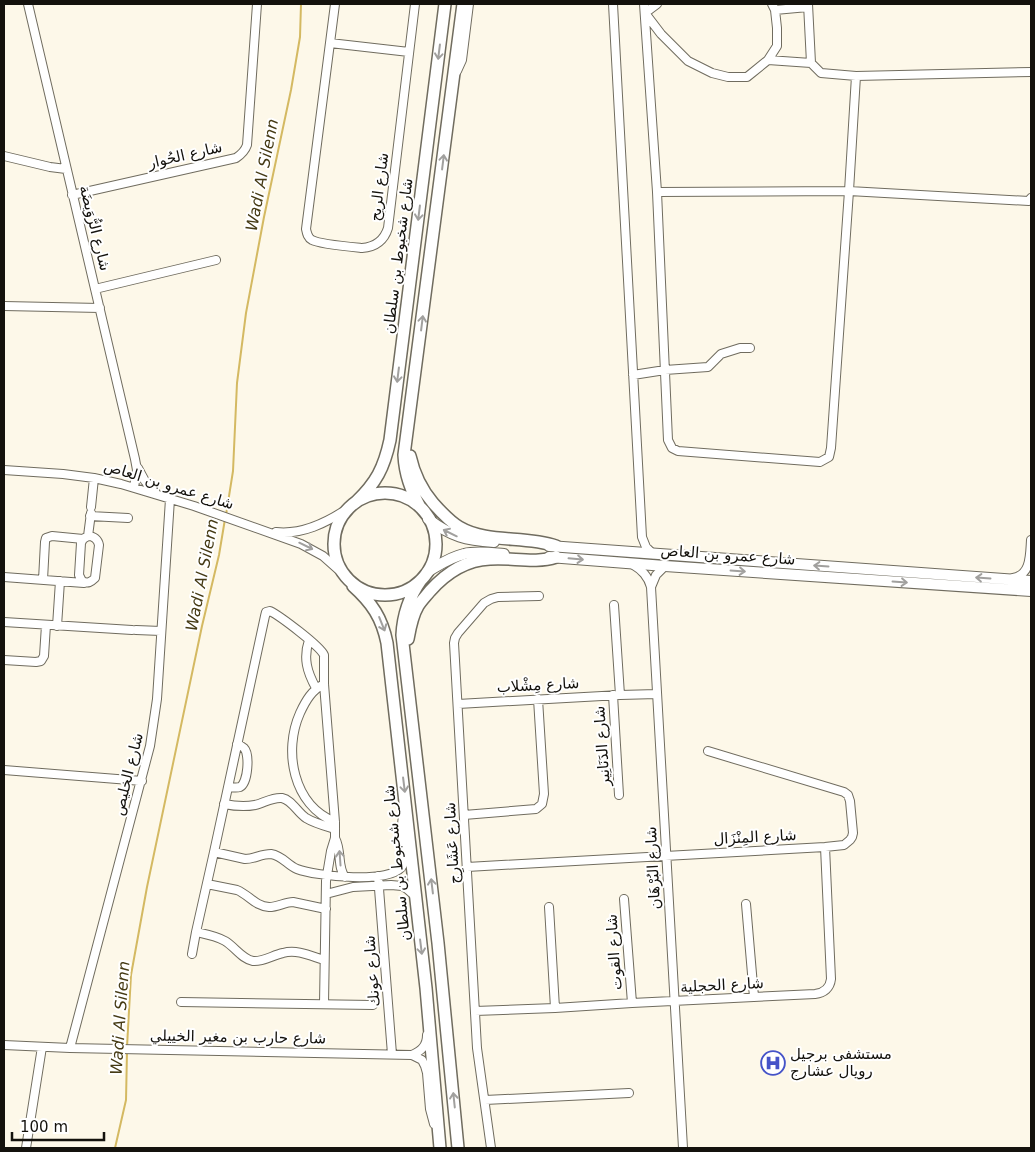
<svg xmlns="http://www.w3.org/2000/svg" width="1035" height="1152" font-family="'DejaVu Sans','Noto Sans Arabic',sans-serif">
  <rect width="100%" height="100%" fill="#fdf8e9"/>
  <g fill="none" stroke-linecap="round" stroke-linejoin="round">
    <path stroke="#d4b962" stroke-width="2" d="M226,515L233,471L237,383L246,313L264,217L291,90L300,37L301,4
      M127,1047L131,975L147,887L202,626L219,555L225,519
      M115,1148L126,1100L127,1052"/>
    <g stroke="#706c5f" stroke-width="10">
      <path id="minor" d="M28,4L135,459L137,470L134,487
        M335,4L306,229C307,234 308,238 312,240C319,244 352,247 362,248C375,247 384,241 388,228L415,4
        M613,4L642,537L646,547L653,554
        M644,4L657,192L668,440L672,448L678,451L820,462L829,457L831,448L849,191L856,76
        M657,4L645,13L661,34L688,61L712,73L728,77H747L768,60L777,46V28L775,10L772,4
        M808,4L811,63L821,73L856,76L1031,72
        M775,10L808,7
        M330,43L409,52
        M768,60L811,63
        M457,71L462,60L469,4
        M4,156L50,167L66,169
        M657,192L849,191L1029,201L1031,198
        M72,195L236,158C242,154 245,151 247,145L257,4
        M95,289L216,260
        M4,306L100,308
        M633,375L665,370L708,367L721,354L740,348H750
        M138,468L145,481L156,493
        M4,470L63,474L94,478L121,484L194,506L301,544L323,556L341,572
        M91,507L94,478
        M90,516L128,518
        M276,532C302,535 326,523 347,509
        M88,536C94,536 98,540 99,545L95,578C91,582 88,584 82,581L79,575L81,543L83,539Z
        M88,536L91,513
        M632,564C642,570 648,576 651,587L683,1148
        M4,577L84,583
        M1013,578C1031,575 1030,555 1031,540
        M43,580L45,542L46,538L52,536L83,539
        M651,587L656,575L665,566
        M614,605L620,695
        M4,622L132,630
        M57,626L60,581
        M136,630L161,631
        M309,640C303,658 307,672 316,688
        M4,660L36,662L41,661L44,656L46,625
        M324,684C312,690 306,700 300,713C283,751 293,805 335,822
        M613,695L619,795
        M458,704L620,695L657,694
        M4,770L142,781
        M228,787C231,787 236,788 240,787C248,783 250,754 244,748C242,746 240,745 237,744
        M224,804C234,806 245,807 255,805C264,803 272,797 282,798C292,800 297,812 306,818C314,823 325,826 335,829
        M464,815L536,809L542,804L544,794L538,699
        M335,838C342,851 337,867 345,877
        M214,852L245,859C254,859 261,854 271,854C283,856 287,865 297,869C315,876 393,885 403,865C408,855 402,841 402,831C402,826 402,821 403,816
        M467,867L825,847L844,845L850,840L852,837L853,833L850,801L848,795L844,792L708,751
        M378,876L392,1054
        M207,884L237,890C249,895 255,906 269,907C278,907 285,902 293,902L326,909
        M326,894L353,887L391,885L402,886L407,889L415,896
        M624,899L632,1003
        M746,904L754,997
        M549,907L555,1008
        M196,932C205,934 216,936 225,941C235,947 242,959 253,961C263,962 273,955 283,953C297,949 311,956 324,960
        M192,954L196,932L214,852L265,616L266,612L270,611C280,616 320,646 324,655V684L335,822V838L331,851L326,881L324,1004
        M181,1002L373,1005
        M475,1011L555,1008L632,1003L815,994C824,993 830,988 831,979L825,847
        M4,1045L70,1048L412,1055L422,1060L425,1066L427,1073L430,1109L434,1124
        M70,1048L150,746L157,699L170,499
        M412,1055C421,1051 427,1046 427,1035
        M485,1100L629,1093
        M26,1148L42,1047
        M491,1148L477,1048L454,643L455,638L458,633L484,603L491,599L498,597L539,596"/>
    </g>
    <g stroke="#706c5f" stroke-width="12">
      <path id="secondary" d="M428,519C452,537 466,540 494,542
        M549,546L1031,581
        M549,557L665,566L1031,591
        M427,572C439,565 450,557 464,554C476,551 491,553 504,554"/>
    </g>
    <g stroke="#706c5f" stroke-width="14">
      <path id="primary" d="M410,456C414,474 421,489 433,503C441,512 449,521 459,527C488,544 524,535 556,546
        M334 544a51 51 0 1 1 102 0a51 51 0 1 1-102 0Z
        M356,502C376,483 384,468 390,440L445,4
        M420,507C411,490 405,475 404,455L463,4
        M421,580C409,597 403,615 402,635L438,943L458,1148
        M353,586C372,603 382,618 387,643L426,988L440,1148
        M408,639C410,628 412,616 418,606C421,601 426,596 430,591C446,573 466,560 490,559C511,557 535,564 556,557"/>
    </g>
    <use href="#minor" stroke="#fff" stroke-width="8"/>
    <use href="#secondary" stroke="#fff" stroke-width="10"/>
    <use href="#primary" stroke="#fff" stroke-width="11"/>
  </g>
  <defs><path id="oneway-shaft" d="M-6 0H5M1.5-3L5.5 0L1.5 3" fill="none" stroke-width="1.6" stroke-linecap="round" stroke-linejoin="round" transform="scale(1.25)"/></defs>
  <g stroke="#a1a09e">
    <use href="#oneway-shaft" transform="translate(439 52) rotate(97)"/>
    <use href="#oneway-shaft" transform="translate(443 162) rotate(-83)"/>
    <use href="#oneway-shaft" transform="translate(419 213) rotate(97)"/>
    <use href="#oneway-shaft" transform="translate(422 323) rotate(-83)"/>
    <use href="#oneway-shaft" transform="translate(398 375) rotate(97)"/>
    <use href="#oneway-shaft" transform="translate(450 533) rotate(-154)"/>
    <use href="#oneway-shaft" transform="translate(306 546) rotate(26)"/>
    <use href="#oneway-shaft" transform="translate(576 559) rotate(5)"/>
    <use href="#oneway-shaft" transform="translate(821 566) rotate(-176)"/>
    <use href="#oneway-shaft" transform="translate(738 571) rotate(4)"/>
    <use href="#oneway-shaft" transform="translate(983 578) rotate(-176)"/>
    <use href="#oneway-shaft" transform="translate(900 582) rotate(4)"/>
    <use href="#oneway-shaft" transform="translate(382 624) rotate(68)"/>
    <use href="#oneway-shaft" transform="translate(404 785) rotate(83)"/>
    <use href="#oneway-shaft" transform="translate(340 858) rotate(-94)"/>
    <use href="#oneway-shaft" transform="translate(432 886) rotate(-97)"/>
    <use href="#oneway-shaft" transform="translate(421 947) rotate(83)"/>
    <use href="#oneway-shaft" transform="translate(454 1100) rotate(-96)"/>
  </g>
  <defs>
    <g id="hospital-ring" transform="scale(1.25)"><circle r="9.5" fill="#fff" stroke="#4553c8" stroke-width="1.5"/><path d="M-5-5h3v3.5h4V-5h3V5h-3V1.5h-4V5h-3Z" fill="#4553c8"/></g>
  </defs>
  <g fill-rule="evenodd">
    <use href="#hospital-ring" x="773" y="1063"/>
  </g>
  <g text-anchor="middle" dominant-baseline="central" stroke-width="4" stroke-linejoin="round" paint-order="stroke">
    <g font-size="15" fill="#14120d" stroke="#fff">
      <text transform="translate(185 155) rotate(-13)">شارع الحُوار</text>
      <text transform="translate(379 187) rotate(-83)">شارع الريح</text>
      <text transform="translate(95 228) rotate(76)">شارع الرُّوَيضَة</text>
      <text transform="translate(398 256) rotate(-83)">شارع شخبوط بن سلطان</text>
      <text transform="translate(169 485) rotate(17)">شارع عمرو بن العاص</text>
      <text transform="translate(728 555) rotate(4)">شارع عمرو بن العاص</text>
      <text transform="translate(538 685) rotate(-3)">شارع مِشْلاب</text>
      <text transform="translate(602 746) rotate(-94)">شارع الدَنَانِير</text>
      <text transform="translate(128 774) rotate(-76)">شارع الخليص</text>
      <text transform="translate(755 837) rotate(-3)">شارع المِنْزَال</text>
      <text transform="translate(452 843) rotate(-93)">شارع عَشَارِج</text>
      <text transform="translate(397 863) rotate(-96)">شارع شخبوط بن سلطان</text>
      <text transform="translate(653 868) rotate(-93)">شارع البُرْهَان</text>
      <text transform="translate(614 952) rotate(-94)">شارع القوت</text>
      <text transform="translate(372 971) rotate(-94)">شارع عونك</text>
      <text transform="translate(722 985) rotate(-3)">شارع الحجلية</text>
      <text transform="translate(238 1037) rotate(1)">شارع حارب بن مغير الخييلي</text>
    </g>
    <g font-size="15" fill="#14120d" stroke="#fff" text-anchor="start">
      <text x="790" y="1054">مستشفى برجيل<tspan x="790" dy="17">رويال عشارج</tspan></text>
    </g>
    <g font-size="16" font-style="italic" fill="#453a14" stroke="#fff">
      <text transform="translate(262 175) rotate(-79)">Wadi Al Silenn</text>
      <text transform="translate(202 575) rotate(-79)">Wadi Al Silenn</text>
      <text transform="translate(120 1018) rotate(-86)">Wadi Al Silenn</text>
    </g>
  </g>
  <rect width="1035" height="1152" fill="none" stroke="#14120d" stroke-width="10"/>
  <path d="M12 1132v8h92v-8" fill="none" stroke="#14120d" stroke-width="2.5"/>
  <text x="20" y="1132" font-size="15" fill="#14120d" stroke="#ffffff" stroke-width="4" paint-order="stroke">100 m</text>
</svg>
